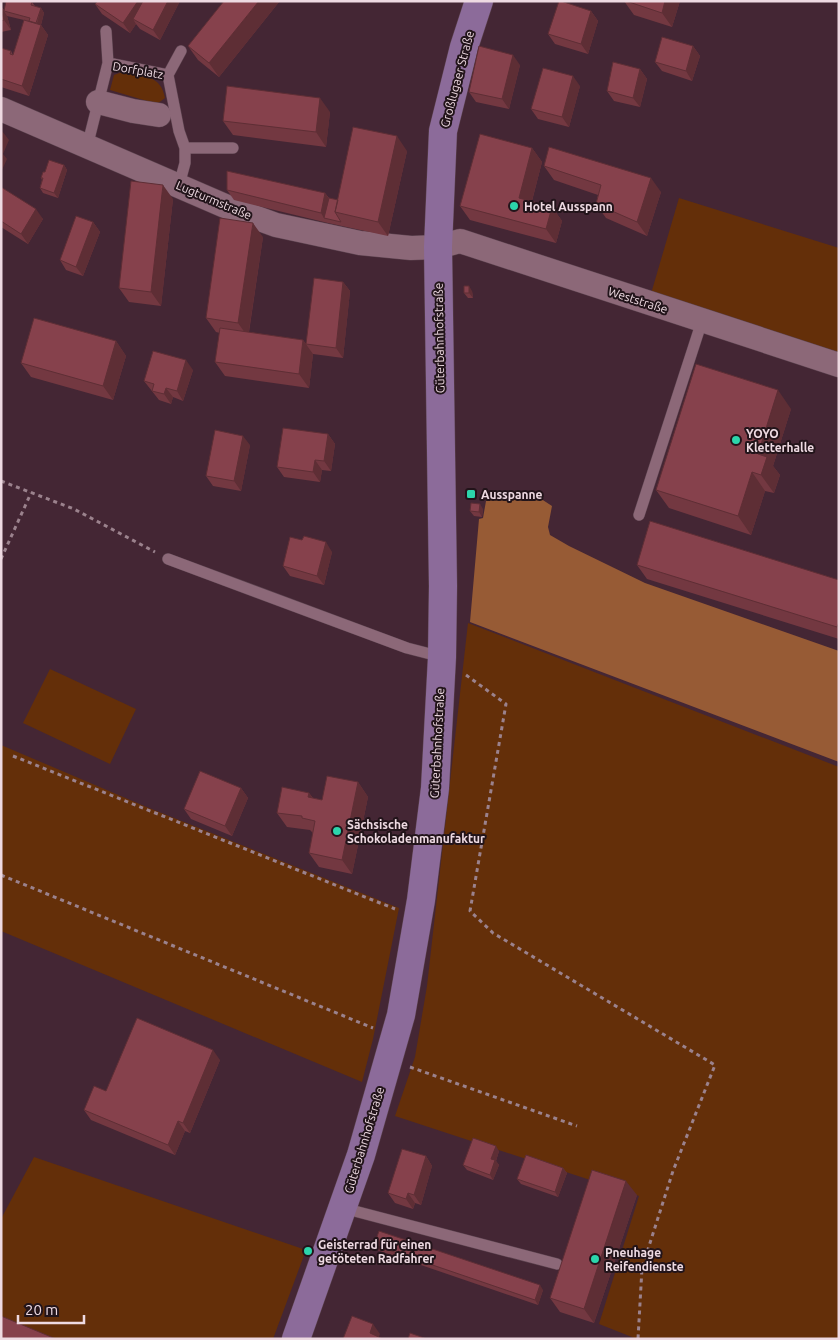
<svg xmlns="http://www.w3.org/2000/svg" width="840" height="1340" font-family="Ubuntu,sans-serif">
  <rect width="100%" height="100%" fill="#442634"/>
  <path fill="#642f09" d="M125,71C144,77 161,75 165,98L157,104L110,90L114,75Z
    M679,198L839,248V373L648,304Z
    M468,623L839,767V1339H637L599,1324L639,1196L395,1116L415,1057L427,986Z
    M50,669L136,709L110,764L23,723Z
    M1,745L149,808L399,908L373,1039L362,1082L1,931Z
    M34,1157L306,1250L273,1339H49L1,1319V1219Z"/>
  <path fill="#975b35" d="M529,491L552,506L548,527L550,535L569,546L645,583L839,651V762L470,622L479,519L483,518L486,501L502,492Z"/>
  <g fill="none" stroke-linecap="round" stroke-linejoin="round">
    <g stroke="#5c434f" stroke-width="12">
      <path id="lane" d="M106,31L108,63
        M168,75L181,51
        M87,147L108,63L168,75L179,131L185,148V163L179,185
        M185,148H233
        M639,515L702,321
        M168,559L407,648L442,657
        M343,1208L557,1264"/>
    </g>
    <g stroke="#5c434f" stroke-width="25">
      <path id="street" d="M98,102L133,111L159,115
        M1,109L232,209L276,225L360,243L411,248L438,247L460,241L839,365"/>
    </g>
    <g stroke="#5c434f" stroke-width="29">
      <path id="secondary" d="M296,1339L361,1155L401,1015L421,900L435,788L442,657L443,586L438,247L443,131L464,47L479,1"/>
    </g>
    <path stroke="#9b828d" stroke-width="3" stroke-dasharray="4 4" stroke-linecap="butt" d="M1,481L74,509L155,552
      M1,559L31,493
      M466,675L506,704L470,911L493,933L715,1065L673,1171L642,1268L638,1339
      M13,756L395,909
      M1,875L373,1028
      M410,1067L577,1126"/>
    <use href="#lane" stroke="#8c6878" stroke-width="11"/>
    <use href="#street" stroke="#8c6878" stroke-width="24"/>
    <use href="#secondary" stroke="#8c6b9a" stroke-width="28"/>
  </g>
  <path fill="#733841" d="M98,1H180L160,40L140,29L136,24L130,33L102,14L95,4Z
    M224,1H279V2L219,77L198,60L188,46Z
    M624,1H680L672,27L634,15Z
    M32,2L35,6L41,8L44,13L41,25L48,35L29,96L1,87V48L11,51L13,55L24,20L7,16L11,30L1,32V6L4,10Z
    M591,11L598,21L588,54L555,44L548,34Z
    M693,46L700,56L692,81L662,71L655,62Z
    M520,65L509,109L476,102L469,92Z
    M640,69L647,79L640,107L614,101L607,91Z
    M580,86L569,127L538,119L531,109Z
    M330,112L326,147L233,135L223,121Z
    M532,148L542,162L532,201L552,207L562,221L556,243L470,220L460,206Z
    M407,151L388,236L328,223L234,200L227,190L325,193L329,198L338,200Z
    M64,165L67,170L58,198L43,193L40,188L42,180L41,178L45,172Z
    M544,166L661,192L647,236L606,218L596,204L598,195L554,180Z
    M1,187L43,219L28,244L1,227Z
    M173,199L161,306L129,302L119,288Z
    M93,222L100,232L83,276L66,270L60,260Z
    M263,237L249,332L303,340L306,344L343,282L350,291L343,358L313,354L309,388L225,376L215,362L220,333L216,332L206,318Z
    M472,291L473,298H468L464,293Z
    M116,341L126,356L113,400L31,377L21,363Z
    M193,370L183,401L173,397L171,404L159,400L144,381Z
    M791,409L773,466L780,475L774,493L765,491L751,535L669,508L656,490Z
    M328,434L335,444L331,471L322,470L320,482L284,477L277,467Z
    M250,445L241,491L213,486L206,476Z
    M483,509L482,517L474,516L470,511Z
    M302,540L332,552L324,585L290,576L283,566Z
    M637,565L839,580V639L647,579Z
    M358,782L368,797L352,874L319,867L309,853L313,833L310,830L287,827L277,813L309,793L313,798L322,800Z
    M241,788L248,798L232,836L191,819L184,809Z
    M220,1060L190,1133L185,1131L175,1155L91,1120L84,1110L106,1091Z
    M499,1151L496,1161L499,1165L493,1180L467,1170L463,1165Z
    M426,1156L432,1166L421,1205L415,1203L413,1209L395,1203L388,1193Z
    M563,1168L567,1173L558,1197L521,1184L517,1179Z
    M637,1195L594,1323L560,1312L550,1298Z
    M374,1245L543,1290L538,1305L377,1250Z"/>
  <path fill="#5e2e35" d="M138,1H152L133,19L136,24L130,33L123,23Z
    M168,1H180L160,40L153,30Z
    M259,1H279V2L219,77L209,63Z
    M665,1H680L672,27L662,13Z
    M1,6L7,16L11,30L4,20L1,9Z
    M41,8L44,13L39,32L36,27Z
    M591,11L598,21L588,54L581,44Z
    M41,25L48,35L29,96L22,86Z
    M693,46L700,56L692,81L686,71Z
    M513,55L520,65L509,109L502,99Z
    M640,69L647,79L640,107L633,98Z
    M573,76L580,86L569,127L562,117Z
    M320,98L330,112L326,147L316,132Z
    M2,131L9,140L3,154L7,159L1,172V133Z
    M397,136L407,151L388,236L378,222Z
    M532,148L542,162L529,212L519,198Z
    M64,165L67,170L58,198L54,193Z
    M651,178L661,192L647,236L637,222Z
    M163,185L173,199L161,306L151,292Z
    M325,193L332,203L324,218L321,213Z
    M552,207L562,221L556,243L546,229Z
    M36,209L43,219L28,244L21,234Z
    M93,222L100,232L83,276L76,267Z
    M253,223L263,237L248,337L238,323Z
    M343,282L350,291L343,358L336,348Z
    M469,286L472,291L473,298L469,293Z
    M303,340L313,354L309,388L299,374Z
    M116,341L126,356L113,400L103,386Z
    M186,360L193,370L183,401L177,391Z
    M166,388L173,397L171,404L164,394Z
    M778,390L791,409L773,466L780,475L774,493L761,475L758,454Z
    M328,434L335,444L331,471L324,461Z
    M243,436L250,445L241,491L234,481Z
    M315,460L322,470L320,482L313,472Z
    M752,472L765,491L751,535L738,516Z
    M480,504L483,509L482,517L479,512Z
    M326,542L332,552L324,585L317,576Z
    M358,782L368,797L352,874L342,860Z
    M241,788L248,798L232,836L225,826Z
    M309,793L319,807L308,797Z
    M213,1050L220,1060L190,1133L183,1123Z
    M178,1121L185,1131L175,1155L168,1145Z
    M496,1146L499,1151L496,1161L499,1165L493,1180L490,1175L491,1159Z
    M426,1156L432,1166L421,1205L414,1195Z
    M563,1168L567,1173L558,1197L555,1192Z
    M626,1181L637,1195L594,1323L584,1309Z
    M408,1193L415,1203L413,1209L406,1199Z
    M540,1285L543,1290L538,1305L535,1300Z
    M373,1324L380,1334L378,1339L370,1333Z"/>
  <path fill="#86414c" stroke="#5e2e35" d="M6,1H29L32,2L31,5L41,8L36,23L29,21L30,18L4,11Z
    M98,1H138L123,23L95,4Z
    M143,1H168L153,30L133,19Z
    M224,1H259L209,63L188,46Z
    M559,1H561L591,11L581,44L548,34Z
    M626,1H665L662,13Z
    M1,9L4,20L1,21Z
    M24,20L41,25L22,86L1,79V48L11,51L10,54L13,55Z
    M662,37L693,46L686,71L655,62Z
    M479,46L513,55L502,99L469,92Z
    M613,62L640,69L633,98L607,91Z
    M543,68L573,76L562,117L531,109Z
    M227,86L320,98L316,132L223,121Z
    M353,127L397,136L378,222L335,212Z
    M480,134L532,148L519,198L552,207L546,229L460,206Z
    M549,147L651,178L637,222L596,204L601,185L544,166Z
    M49,160L64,165L54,193L40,188L43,178H41L43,172H45Z
    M227,171L325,193L321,213L227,190Z
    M131,181L163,185L151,292L119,288Z
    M1,187L36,209L21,234L1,221Z
    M329,198L338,200L335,212L341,222L324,218Z
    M76,216L93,222L76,267L60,260Z
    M220,218L253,223L238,323L206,318Z
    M314,278L343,282L336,348L306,344Z
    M464,286H469V293H464Z
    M34,318L116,341L103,386L21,363Z
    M220,328L303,340L299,374L215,362Z
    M153,351L186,360L177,391L166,388L164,394L152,391L154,384L144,381Z
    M696,364L778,390L758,454L767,457L761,475L752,472L738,516L656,490Z
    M283,428L328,434L324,461L315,460L313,472L277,467Z
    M215,430L243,436L234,481L206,476Z
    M471,503L480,504L479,512L470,511Z
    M650,521L839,580V622L837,627L637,565Z
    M304,536L326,542L317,576L283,566L290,537L302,540Z
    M200,771L241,788L225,826L184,809Z
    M327,776L358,782L342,860L309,853L315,821L302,818V816L277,813L282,787L309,793L308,797L322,800Z
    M137,1018L213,1050L183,1123L178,1121L168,1145L84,1110L94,1086L106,1091Z
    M473,1138L496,1146L491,1159L495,1160L490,1175L463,1165Z
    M402,1149L426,1156L414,1195L408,1193L406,1199L388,1193Z
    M526,1155L563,1168L555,1192L517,1179Z
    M592,1170L626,1181L584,1309L550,1298Z
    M379,1231L540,1285L535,1300L374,1245Z
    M1,1316L56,1339H14L13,1338L12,1339H1Z
    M352,1316L373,1324L370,1333L383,1339H343Z
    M410,1333L427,1339H408Z"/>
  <g fill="#2cd5ab" stroke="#22141a" stroke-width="2">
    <circle cx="514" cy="206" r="5"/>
    <circle cx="736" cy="440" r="5"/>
    <rect x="466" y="489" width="10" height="10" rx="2.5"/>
    <circle cx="337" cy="831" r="5"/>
    <circle cx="308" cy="1251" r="5"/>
    <circle cx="595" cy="1259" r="5"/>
  </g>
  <g text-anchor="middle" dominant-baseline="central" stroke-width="4" stroke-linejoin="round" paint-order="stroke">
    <g font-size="12" fill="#eedae2" stroke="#22141a">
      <text transform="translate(138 70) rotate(10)">Dorfplatz</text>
      <text transform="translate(457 79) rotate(-75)">Großlugaer Straße</text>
      <text transform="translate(214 200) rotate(23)">Lugturmstraße</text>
      <text transform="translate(638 300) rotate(18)">Weststraße</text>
      <text transform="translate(439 338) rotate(-91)">Güterbahnhofstraße</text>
      <text transform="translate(437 743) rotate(-87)">Güterbahnhofstraße</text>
      <text transform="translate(364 1140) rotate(-73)">Güterbahnhofstraße</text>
    </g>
    <g font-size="12" font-weight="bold" fill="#eedae2" stroke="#22141a" text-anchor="start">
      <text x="524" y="206">Hotel Ausspann</text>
      <text x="746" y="433">YOYO<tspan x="746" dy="14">Kletterhalle</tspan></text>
      <text x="481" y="494">Ausspanne</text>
      <text x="347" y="824">Sächsische<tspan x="347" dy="14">Schokoladenmanufaktur</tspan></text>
      <text x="318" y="1244">Geisterrad für einen<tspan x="318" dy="14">getöteten Radfahrer</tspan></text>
      <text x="605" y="1252">Pneuhage<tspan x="605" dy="14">Reifendienste</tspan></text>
    </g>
  </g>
  <rect width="840" height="1340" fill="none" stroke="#eedae2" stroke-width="5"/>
  <path d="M18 1315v8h66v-8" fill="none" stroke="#eedae2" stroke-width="2.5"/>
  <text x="25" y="1315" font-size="15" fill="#eedae2" stroke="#22141a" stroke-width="4" paint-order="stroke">20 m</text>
</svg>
